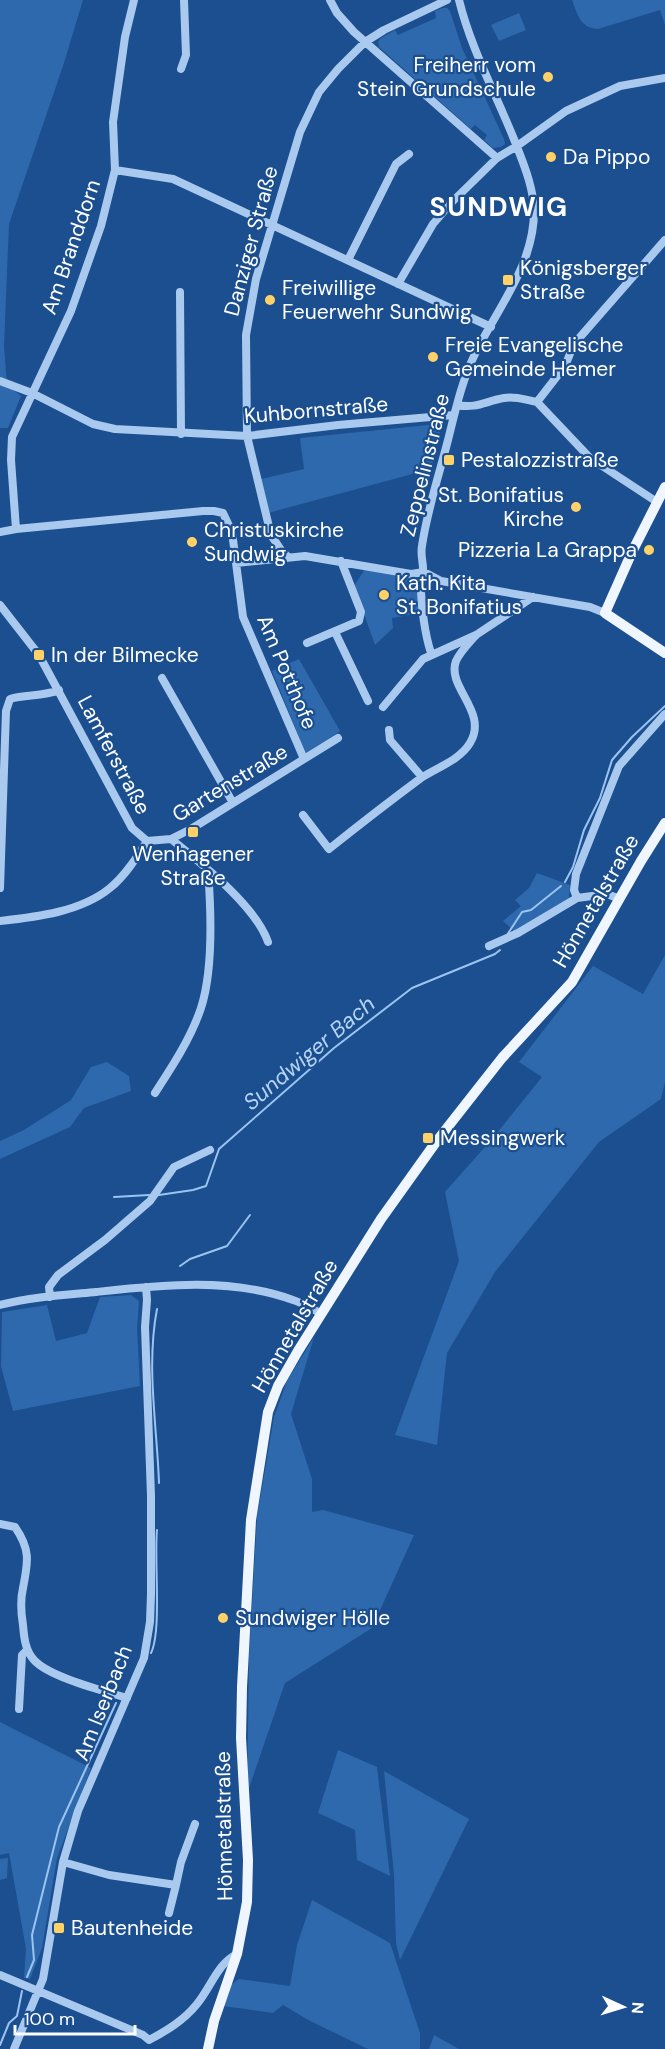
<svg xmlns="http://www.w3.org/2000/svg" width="665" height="2049" font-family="'DM Sans',sans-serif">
  <rect width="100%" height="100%" fill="#1b4f8f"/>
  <path fill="#2e69ad" d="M0,0H83L63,66L9,224L4,346L7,385L21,396L8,428H0Z
    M572,0H665V25L660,10L598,29C580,28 578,15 572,0Z
    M443,8H447L450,11L462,48L504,139L505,144L501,147L493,148L484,140L487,135L475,125L471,129L379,47L378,42L381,38L395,30L398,35L436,18L435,11Z
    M519,13L526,30L499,41L491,25Z
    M438,424L441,428L431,469L268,513L261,479L304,469L300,438Z
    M365,569L411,577L419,584L422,613L392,618L393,628L375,645L354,586Z
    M299,659L340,731L306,754L272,671Z
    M537,873L570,885L569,898L514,931L503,921L521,906L515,900L529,888Z
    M665,955V1082L661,1099L599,1142L495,1272L447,1353L437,1445L395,1435L459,1261L445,1192L492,1139L542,1077L519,1062L593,966L643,994Z
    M107,1062L129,1076L131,1091L84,1108L70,1127L0,1159V1141L24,1130L71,1100L91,1067Z
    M131,1295L139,1301L137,1329L140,1386L13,1411L1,1366L2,1312L47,1305L56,1341L87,1333L100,1297Z
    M314,1337L291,1414L312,1479V1512L323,1510L414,1535L372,1628L285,1683L247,1794L249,1657L257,1517L274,1417L287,1381Z
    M0,1722L91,1768L57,1858L42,1948L30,1979L24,1978L26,1949L9,1853L0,1855Z
    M338,1750L377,1767L390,1876L357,1860L355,1830L318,1813Z
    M384,1771L469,1819L400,1960L396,1943L394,1875Z
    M8,1858L7,1878L0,1880V1859Z
    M312,1900L390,1943L420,2033V2049H368L310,2021L283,2005L273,2013L223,2006L229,1986L239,1979L290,1986L297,1945Z
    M434,2035L459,2049H429Z"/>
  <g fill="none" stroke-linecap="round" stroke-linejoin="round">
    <path stroke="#9cc4f0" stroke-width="2" d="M565,882L573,867L584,830L600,798L612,760L632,737L665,706
      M507,935L522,912L531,910L561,886
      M159,1195L193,1190L206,1186L219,1149L334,1048L412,988L495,954L500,950
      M114,1197L149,1195
      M180,1266L190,1259L227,1246L250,1215
      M157,1309C146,1366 157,1426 159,1483
      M151,1653C162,1631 154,1559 157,1530
      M27,1977L34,1960L32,1935L59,1827L116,1703
      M0,2045L9,2023L17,2016L22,1991"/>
    <path stroke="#a9c9ee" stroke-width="8" d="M330,0L337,13L354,32L497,158
      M181,69L186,55L184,0
      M115,170L173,179L491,327
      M348,260L396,164L409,154
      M398,284L433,224L452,202L497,158L517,146L566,111L620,86L665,78
      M180,292L181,434
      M0,381L32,393L93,424L115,429L247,436L338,425L454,415
      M537,402L565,366L574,344L665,240
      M537,402L590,458L657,502
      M457,405C476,409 486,401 504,398C516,396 525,400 537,402
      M16,529L203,511H214L223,513L232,532L243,617L304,759
      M0,532L16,529L11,460L12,437L71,311L101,226L115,170L113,122L125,37L134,0
      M288,557L281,550L271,535L247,436L246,335L256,279L300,132L319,92L338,69L365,42L384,30L447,0
      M236,563L305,556L411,574L424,572L441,581L590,607L605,613
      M0,605L39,655L132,828L147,841L171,839L191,829L338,738
      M335,632L368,701
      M307,643L359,621L361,612L341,561
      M431,653C425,635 421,606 421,586C421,582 423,577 423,573C424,564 420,556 422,546C427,511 439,475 448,440C455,412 462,380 475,354C498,307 535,264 534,209C533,189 526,170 519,152C500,101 472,53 459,0
      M162,678L233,803
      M383,707L423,659L476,635L533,597
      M389,730L390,740L422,777
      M303,815L329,849C359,825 390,801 421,778C436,768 460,760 470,743C489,712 446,687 456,661C460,652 469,643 476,635
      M171,839C202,864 255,905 268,942
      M0,888L6,711L10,699C26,694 42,697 59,690
      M577,898L574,890L576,874L619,766L665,714
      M0,921C36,917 81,912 110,888C125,876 137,857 147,841
      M489,946L518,933L577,898L607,894L620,899
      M155,1093C172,1067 191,1038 201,1008C213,971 211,909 208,870
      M50,1297L49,1287L58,1275L105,1240L150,1201L174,1167L210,1150
      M0,1305C31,1297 64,1295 96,1292C161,1285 230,1277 293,1300C303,1303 312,1309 322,1314
      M0,1524L15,1527C31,1550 28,1562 23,1588C20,1601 21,1613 23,1625C24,1637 25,1650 34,1660C49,1677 104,1691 127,1698
      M19,1709L22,1655L27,1650
      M63,1862L109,1875L176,1885L169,1913
      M176,1885L181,1862L195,1824
      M0,1975L143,2035L149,2040C168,2030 184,2020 197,2004C211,1987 218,1963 237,1954
      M14,2049L43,1979L63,1862L78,1811L144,1658L150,1622L151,1594V1496L145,1327L147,1300L146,1287"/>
    <path stroke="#f0f6ff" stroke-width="10" d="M665,487L632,552L605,613L665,653
      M208,2049L214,2021L237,1954L247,1902L248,1860L241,1738L242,1687L251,1520L268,1412L278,1386L298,1351L381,1219L436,1142L476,1091L502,1058L572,982L641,861L665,823"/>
  </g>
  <g fill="#ffd166" stroke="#1b4f8f" stroke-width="2">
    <circle cx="548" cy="77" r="6"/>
    <circle cx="551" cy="157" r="6"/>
    <rect x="502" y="274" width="12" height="12" rx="3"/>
    <circle cx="270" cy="300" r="6"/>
    <circle cx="433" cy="357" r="6"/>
    <rect x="443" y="454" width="12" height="12" rx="3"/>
    <circle cx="576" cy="507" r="6"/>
    <circle cx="192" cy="542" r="6"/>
    <circle cx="649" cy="550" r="6"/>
    <circle cx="384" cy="595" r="6"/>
    <rect x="33" y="649" width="12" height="12" rx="3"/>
    <rect x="187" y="826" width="12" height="12" rx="3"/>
    <rect x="422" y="1132" width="12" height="12" rx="3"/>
    <circle cx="223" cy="1618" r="6"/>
    <rect x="53" y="1922" width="12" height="12" rx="3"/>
  </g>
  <g text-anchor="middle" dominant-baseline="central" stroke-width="4.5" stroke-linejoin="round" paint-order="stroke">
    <g font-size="21" fill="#fff" stroke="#1b4f8f" text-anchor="start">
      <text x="536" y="65" text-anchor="end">Freiherr vom<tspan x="536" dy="24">Stein Grundschule</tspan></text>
      <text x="563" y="157">Da Pippo</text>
      <text x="520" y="268">Königsberger<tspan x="520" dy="24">Straße</tspan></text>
      <text x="282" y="288">Freiwillige<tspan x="282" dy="24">Feuerwehr Sundwig</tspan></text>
      <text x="445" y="345">Freie Evangelische<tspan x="445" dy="24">Gemeinde Hemer</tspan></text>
      <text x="461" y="460">Pestalozzistraße</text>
      <text x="564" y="495" text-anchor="end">St. Bonifatius<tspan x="564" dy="24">Kirche</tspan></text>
      <text x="204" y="530">Christuskirche<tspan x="204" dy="24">Sundwig</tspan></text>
      <text x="637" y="550" text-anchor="end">Pizzeria La Grappa</text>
      <text x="396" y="583">Kath. Kita<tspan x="396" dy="24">St. Bonifatius</tspan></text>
      <text x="51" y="655">In der Bilmecke</text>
      <text x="193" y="854" text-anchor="middle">Wenhagener<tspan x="193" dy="24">Straße</tspan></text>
      <text x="440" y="1138">Messingwerk</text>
      <text x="235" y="1618">Sundwiger Hölle</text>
      <text x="71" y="1928">Bautenheide</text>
    </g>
    <g font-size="21" fill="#fff" stroke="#1b4f8f">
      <text transform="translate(251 241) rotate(-75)">Danziger Straße</text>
      <text transform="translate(71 247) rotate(-71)">Am Branddorn</text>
      <text transform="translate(316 410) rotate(-5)">Kuhbornstraße</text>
      <text transform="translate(425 465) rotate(-76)">Zeppelinstraße</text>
      <text transform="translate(287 672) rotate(67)">Am Potthofe</text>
      <text transform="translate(114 755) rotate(62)">Lamferstraße</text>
      <text transform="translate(230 783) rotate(-31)">Gartenstraße</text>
      <text transform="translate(596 901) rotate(-60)">Hönnetalstraße</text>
      <text transform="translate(295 1326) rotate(-60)">Hönnetalstraße</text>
      <text transform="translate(103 1703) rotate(-68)">Am Iserbach</text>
      <text transform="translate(224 1826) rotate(-91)">Hönnetalstraße</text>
    </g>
    <g font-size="22" font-style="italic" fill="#b5d3f5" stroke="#1b4f8f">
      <text transform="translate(309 1053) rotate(-40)">Sundwiger Bach</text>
    </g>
    <g font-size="27" font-weight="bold" letter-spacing="1.5" fill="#fff" stroke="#1b4f8f">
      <text x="499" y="206">SUNDWIG</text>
    </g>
  </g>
  <g transform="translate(623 2007) rotate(94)" stroke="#1b4f8f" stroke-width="4.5" paint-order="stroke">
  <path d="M0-4.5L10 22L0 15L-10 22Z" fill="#ffffff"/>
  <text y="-9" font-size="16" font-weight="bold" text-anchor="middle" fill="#ffffff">N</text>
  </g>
  <path d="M15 2025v9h120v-9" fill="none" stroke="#ffffff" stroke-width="3"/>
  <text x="24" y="2025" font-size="18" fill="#ffffff" stroke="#1b4f8f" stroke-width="4.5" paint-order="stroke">100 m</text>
</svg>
